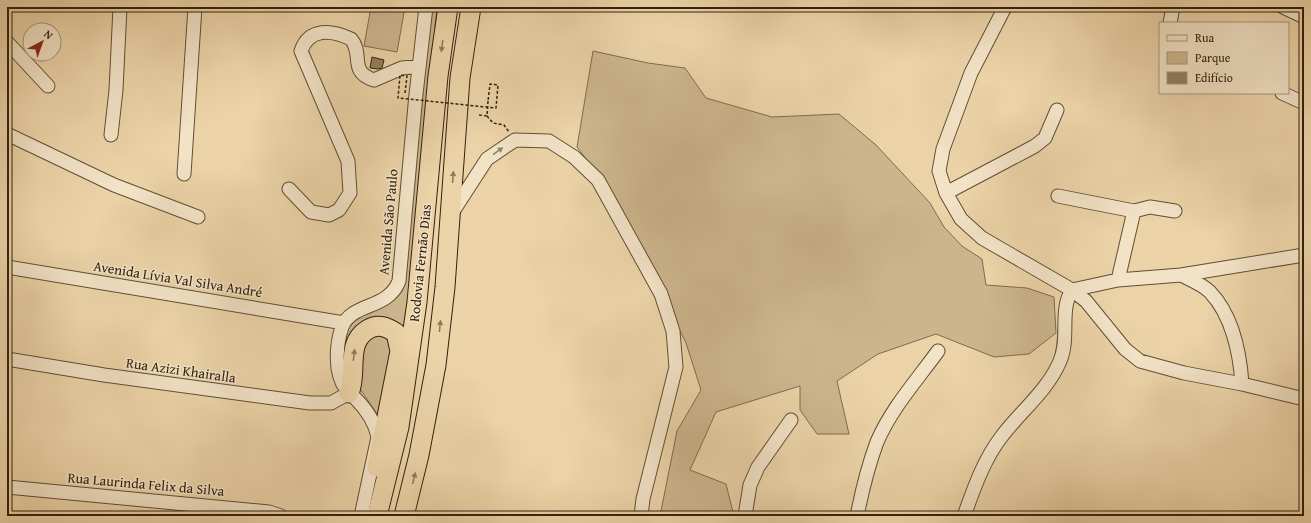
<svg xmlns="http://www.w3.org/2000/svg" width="1311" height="523" font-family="'Gentium Book Plus',serif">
  <rect width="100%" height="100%" fill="#ebd3a7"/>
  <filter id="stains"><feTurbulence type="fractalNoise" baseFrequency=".005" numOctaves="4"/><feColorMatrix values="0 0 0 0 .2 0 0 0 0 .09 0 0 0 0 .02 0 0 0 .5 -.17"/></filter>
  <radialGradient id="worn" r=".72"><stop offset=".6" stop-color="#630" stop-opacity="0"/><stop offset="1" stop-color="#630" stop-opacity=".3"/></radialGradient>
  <path fill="#ccb58d" stroke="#806b4e" d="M371,7H405L397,52L364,46Z
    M431,7H437L405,333L386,320L343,362C344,351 345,335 350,325C362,307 392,310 402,289Z
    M593,51L648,63L685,68L706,98L772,117L839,114L876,145L930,203L944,227L962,246L982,259L986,285L1027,288L1054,297L1056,333L1029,354L994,357L936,334L878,354L837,381L849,434H817L800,410V386L716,412L690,470L726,484L734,516H660L677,431L701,390L686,343L612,193L577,147Z
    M372,334L394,338L382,421L360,389L359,379L358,357Z"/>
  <path fill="#937e5e" stroke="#33210e" d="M372,57L384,60L382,68L378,69L370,68Z"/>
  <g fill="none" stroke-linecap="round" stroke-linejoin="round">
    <g stroke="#614e34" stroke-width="15">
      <path id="minor" d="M1005,7L971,73L943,149L939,171L946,193L961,219L982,238L1072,290L1086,301L1125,349L1140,361L1184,373L1242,384L1304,399
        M1283,7L1304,17
        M1170,23L1173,7
        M7,42L48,86
        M1282,93L1304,103
        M7,134L114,185L198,217
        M111,135L116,90L120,7
        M184,174L195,7
        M289,189L311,212L329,215L339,210L350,193L348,161L301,51C309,27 332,30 351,39C364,54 348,72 374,80L402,68L419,66
        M946,193L1035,146L1045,138L1057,110
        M1058,196L1134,211L1118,280
        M1134,211L1150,207L1175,211
        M452,213L487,159L515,140L549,141L574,157L598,180L661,294L673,331L676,367L643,499L641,516
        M7,267L344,323
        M1181,275C1191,280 1202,284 1210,292C1232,315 1240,353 1242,384
        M1072,290L1118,280L1181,275L1304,255
        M7,359L104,375L310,403H331L349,393
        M7,487L269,512L281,516
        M361,516L378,437C375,422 365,408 355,398C352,395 348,393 346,389C334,373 336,345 342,327C352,302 388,310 399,281L416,94L426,7
        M745,516L750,485L758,467L791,420
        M857,516C862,491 868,466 877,442C891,409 917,380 938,351
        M964,516C974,488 984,459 1002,436C1021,411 1048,390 1060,361C1070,338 1059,310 1072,290"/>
    </g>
    <g stroke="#33210e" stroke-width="21">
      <path id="highway" d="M349,393C358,373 345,344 367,330C378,323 387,327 396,333L400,351L377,467
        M377,516L399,427L417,302L438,76L448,7
        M404,516L419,455L436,365L445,287L460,78L471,7"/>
    </g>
    <path stroke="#33210e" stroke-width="1.5" stroke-dasharray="3 2" stroke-linecap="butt" d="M488,101L487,116L493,123L504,125L509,132
      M479,115L487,116"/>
    <use href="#minor" stroke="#f2e2c6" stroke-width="13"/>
    <use href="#highway" stroke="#ebd3a7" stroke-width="19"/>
    <path stroke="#33210e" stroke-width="1.5" stroke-dasharray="3 2" stroke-linecap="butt" d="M405,93L407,76L400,75L398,98L496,108L498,85L490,84L488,101"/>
  </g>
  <defs><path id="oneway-solid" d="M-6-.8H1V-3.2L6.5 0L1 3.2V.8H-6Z"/></defs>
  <g fill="#8f7a5a">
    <use href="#oneway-solid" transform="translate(442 46) rotate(98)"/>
    <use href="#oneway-solid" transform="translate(453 177) rotate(-86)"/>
    <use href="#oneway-solid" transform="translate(440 326) rotate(-84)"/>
    <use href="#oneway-solid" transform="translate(354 355) rotate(-83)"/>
    <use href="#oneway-solid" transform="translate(414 478) rotate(-77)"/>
  </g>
  <use fill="#92826a" href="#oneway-solid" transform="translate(498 151) rotate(-36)"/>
  <g text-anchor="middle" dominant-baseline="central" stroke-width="3" stroke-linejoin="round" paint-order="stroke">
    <g font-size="14" fill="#33210e" stroke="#f2e2c6">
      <text transform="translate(388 222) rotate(-85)">Avenida São Paulo</text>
      <text transform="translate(420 263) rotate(-84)">Rodovia Fernão Dias</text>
      <text transform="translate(178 279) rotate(9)">Avenida Lívia Val Silva André</text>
      <text transform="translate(181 370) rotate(8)">Rua Azizi Khairalla</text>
      <text transform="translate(146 484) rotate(5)">Rua Laurinda Felix da Silva</text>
    </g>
  </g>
  <rect width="1311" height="523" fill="none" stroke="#ebd3a7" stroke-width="24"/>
  <rect x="8" y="8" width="1295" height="507" fill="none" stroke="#33210e" stroke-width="2"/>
  <rect x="12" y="12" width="1287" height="499" fill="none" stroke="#33210e"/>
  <rect x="1159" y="22" width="130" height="72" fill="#f2e2c6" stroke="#a6957c"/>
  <rect x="1167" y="35" width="20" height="6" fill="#f2e2c6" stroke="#a6957c"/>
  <text x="1195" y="42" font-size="12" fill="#33210e">Rua</text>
  <rect x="1167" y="52" width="20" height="12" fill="#ccb58d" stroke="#a6957c"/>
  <text x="1195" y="62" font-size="12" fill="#33210e">Parque</text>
  <rect x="1167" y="72" width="20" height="12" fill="#937e5e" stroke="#a6957c"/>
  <text x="1195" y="82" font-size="12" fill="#33210e">Edifício</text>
  <g transform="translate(42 42) rotate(41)"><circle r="19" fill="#f2e2c6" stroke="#a6957c"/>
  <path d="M0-3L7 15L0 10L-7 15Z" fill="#8f2418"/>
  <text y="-6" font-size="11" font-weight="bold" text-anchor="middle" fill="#33210e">N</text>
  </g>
  <rect width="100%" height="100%" filter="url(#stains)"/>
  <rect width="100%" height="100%" fill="url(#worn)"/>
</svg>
